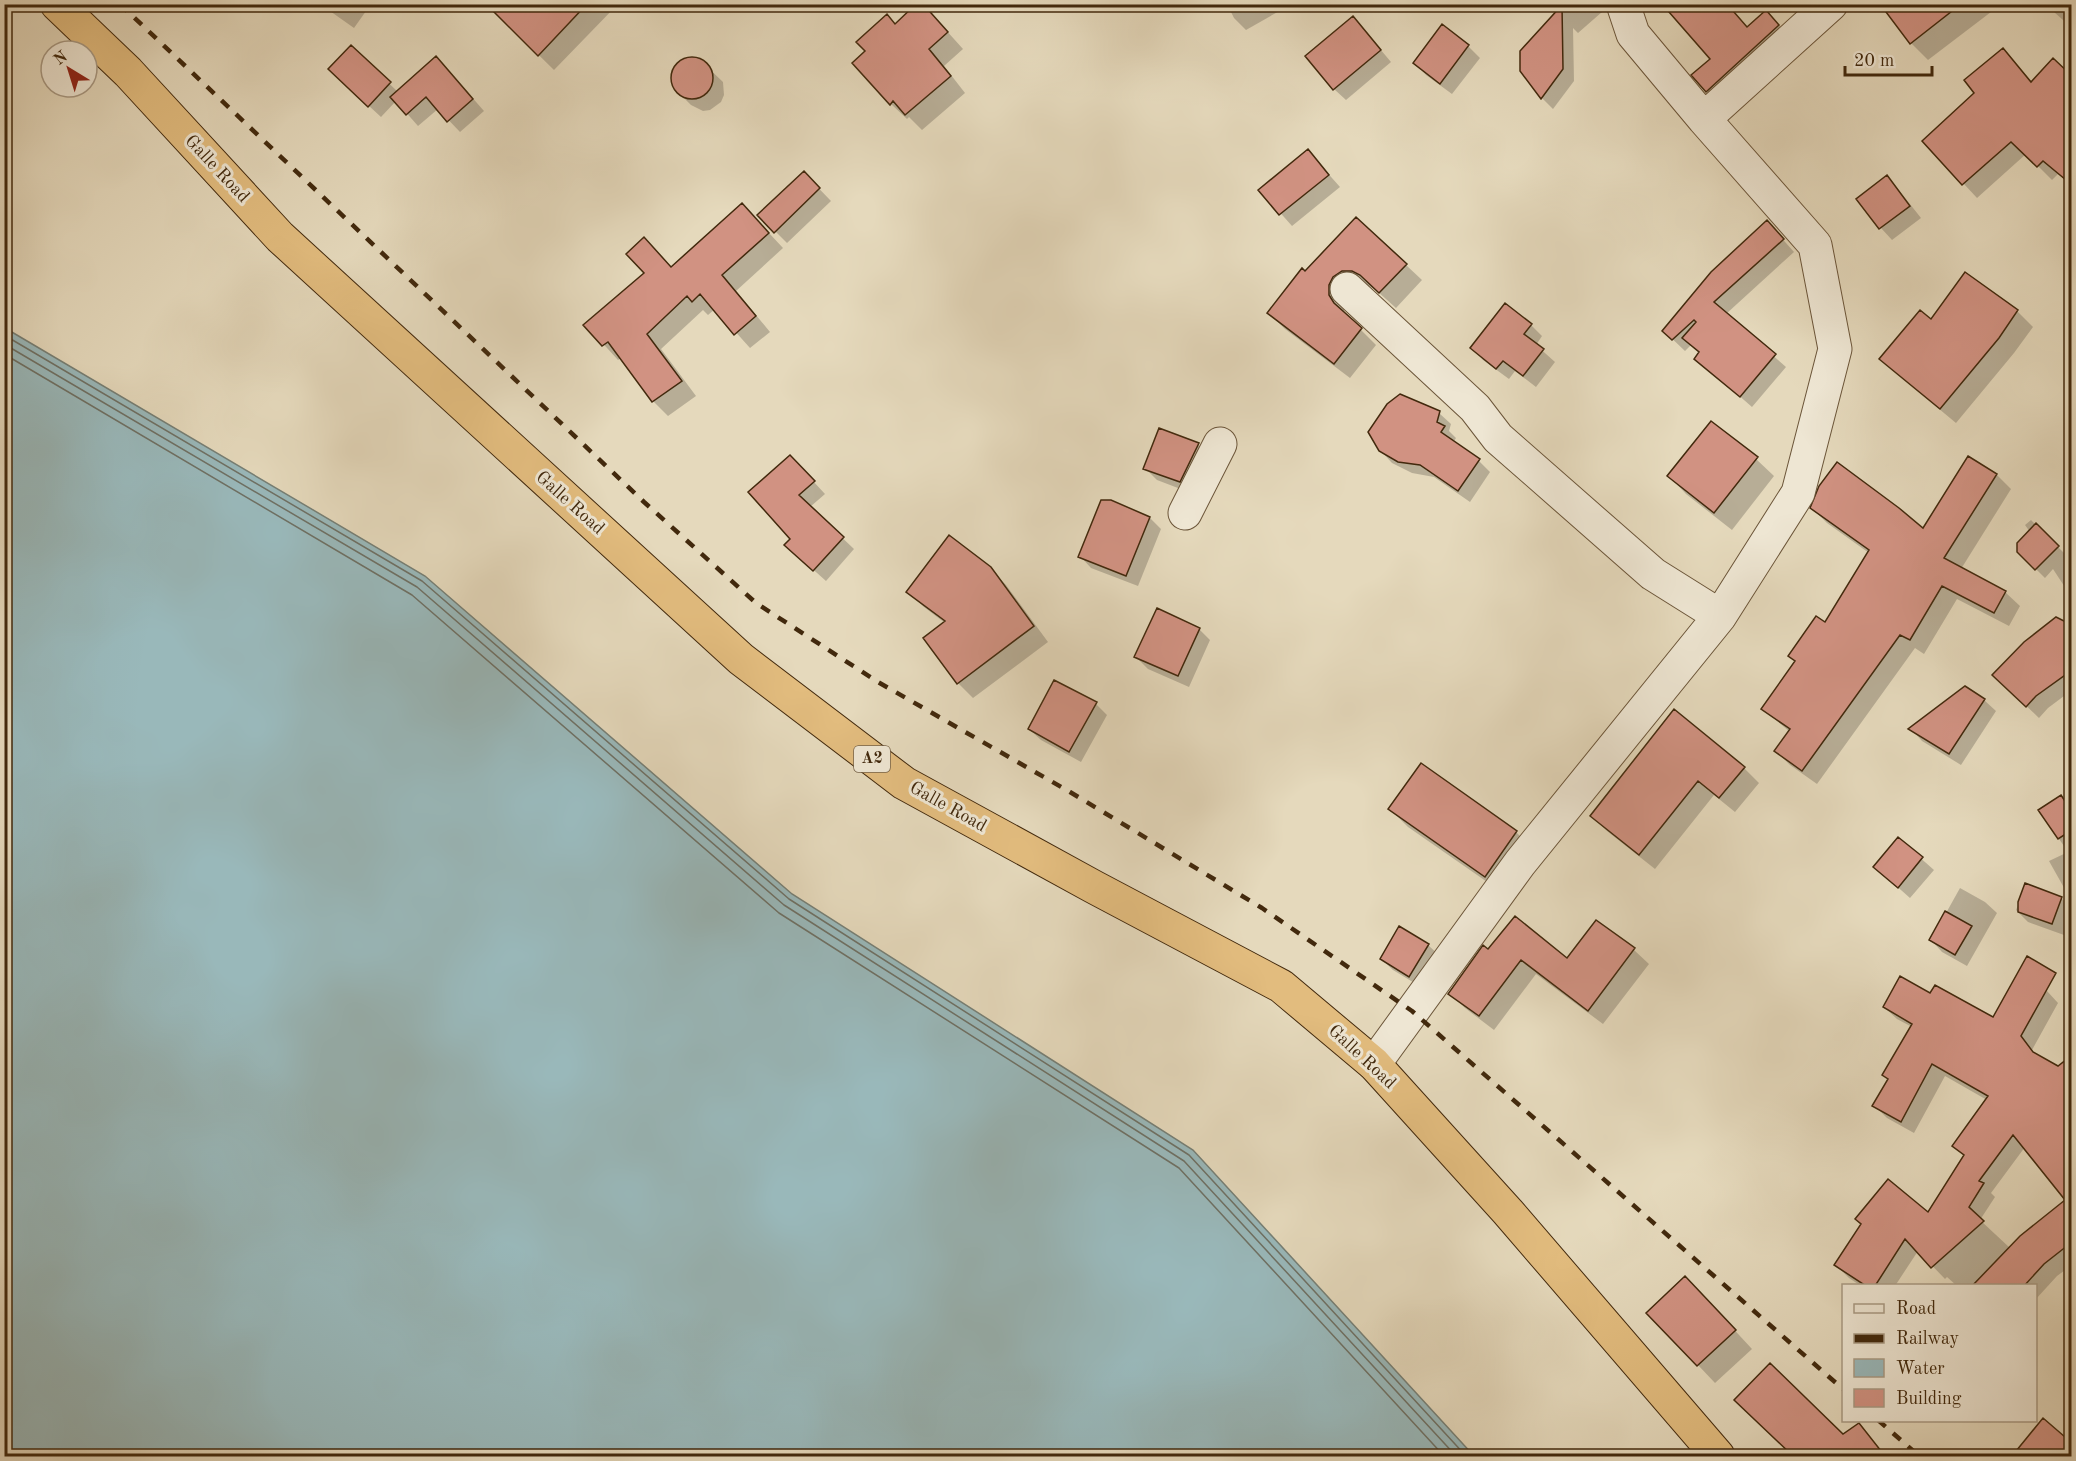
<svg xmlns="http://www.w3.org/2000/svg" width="2076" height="1461" font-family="'Old Standard TT',serif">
  <rect width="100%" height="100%" fill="#e5d9bc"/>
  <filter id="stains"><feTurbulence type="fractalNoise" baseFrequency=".00333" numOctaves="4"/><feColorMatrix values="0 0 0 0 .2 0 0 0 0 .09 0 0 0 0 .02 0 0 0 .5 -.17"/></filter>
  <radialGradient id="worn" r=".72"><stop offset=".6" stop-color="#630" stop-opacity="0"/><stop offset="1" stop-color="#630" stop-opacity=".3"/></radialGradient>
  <path fill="#99b8ba" stroke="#767f75" stroke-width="1.5" d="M5,328L425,576L792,894L1193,1150L1474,1456H5Z"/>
  <path fill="#0003" fill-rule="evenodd" d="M320,4H371L354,28Z
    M487,4H618L554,70Z
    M1227,4H1279L1281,10L1246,30L1234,18Z
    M1552,4L1610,5L1578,33L1573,28L1574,81L1553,109L1542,98L1558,12Z
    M1797,4H1825L1808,16Z
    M1881,4H1985L1991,12L1928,60L1911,43Z
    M2045,4H2072V28Z
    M1766,12L1781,27L1722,106L1707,91L1748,28Z
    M936,19L963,49L944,66L965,93L922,130L909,117L907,119L891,104Z
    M1364,30L1391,62L1346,100L1334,89Z
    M1468,46L1480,58L1452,94L1426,75L1415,63Z
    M351,47L398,92L448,70L484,111L460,132L438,109L418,126L396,101L381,117L342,81Z
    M2003,50L2032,82L2072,78V185L2058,174L2052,180L2026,154L1977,198L1924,141L1976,93Z
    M695,58L700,60L723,82L724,95L721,102L710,110L703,111L691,105L679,93L673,82L674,70L682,61Z
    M1308,151L1340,187L1292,226L1260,190Z
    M804,173L831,201L787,243L759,215Z
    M1887,177L1898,189L1921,218L1892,240L1881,228L1859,199Z
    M757,220L783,248L736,291L770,332L750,348L715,309L708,315L703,310L661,349L696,396L668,416L653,401L621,358L618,360L586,325L672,268Z
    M1778,234L1794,252L1726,314L1786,367L1752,407L1696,358L1700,353L1691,345L1685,351L1664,331Z
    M1406,265L1422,280L1396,308L1377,291L1369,286H1358L1344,302V312L1348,317L1376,345L1350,378L1285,329L1269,313L1305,273Z
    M1965,274L2017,311L2033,327L2014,353L1956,423L1897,374L1881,358L1931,322Z
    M1531,325L1542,336L1536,345L1555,362L1536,387L1515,371L1509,379L1483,360L1472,348Z
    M1439,413L1451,424L1449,431L1456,438L1453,443L1479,461L1490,472L1470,502L1434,477L1412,473L1392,463L1380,450Z
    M1160,430L1198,445L1210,456L1191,493L1157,480L1145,468Z
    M1969,458L1997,475L2011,489L1961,569L2005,592L2020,606L2009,626L1957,599L1924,654L1915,648L1817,784L1790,765L1776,751L1790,732L1763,709L1826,624L1869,553L1827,523L1812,508L1923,531Z
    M1756,459L1774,476L1732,530L1686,494L1669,476Z
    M801,468L825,494L810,507L854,549L826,581L798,556L792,539Z
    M1150,518L1161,529L1138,586L1091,568L1080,556Z
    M2031,520L2072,561V598L2053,569L2045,578L2018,551L2030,532L2025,525Z
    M990,568L1006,585L1048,642L973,698L958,683L945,623L924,607L908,592Z
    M1199,629L1210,640L1189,687L1148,669L1136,657Z
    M2072,651V690L2048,708L2039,718L1994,675Z
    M1984,700L1996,711L1961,765L1922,741L1911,729Z
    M1096,704L1107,715L1081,762L1041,740L1029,729Z
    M1674,711L1744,768L1759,783L1735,812L1714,795L1655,869L1607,831L1592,816Z
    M2060,797L2071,808L2072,902L2049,861L2068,852L2040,811Z
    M1390,809L1516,832L1534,850L1503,893L1408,827Z
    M1899,839L1934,870L1910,898L1875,867Z
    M2026,885L2061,898L2072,908L2064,935L2028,922L2016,910Z
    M1960,888L1985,902L1997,913L1967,966L1942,952L1931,940Z
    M1428,945L1440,956L1421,987L1393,970L1381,959Z
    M1634,950L1649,964L1603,1024L1536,974L1494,1030L1465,1008L1450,993L1488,951L1567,960Z
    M2047,991L2058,1003L2032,1050L2037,1056L2058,1068L2072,1057V1265L2057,1276L2036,1299V1286H1957L1947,1277L1945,1279L1918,1251L1895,1286H1861L1849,1278L1836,1265L1928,1214L1965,1157L1954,1146L1987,1100L1945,1076L1914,1133L1887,1118L1874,1105L1889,1080L1884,1075L1912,1027L1897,1019L1884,1007L1931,996L1994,1020ZM2025,1147L2068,1200L2010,1248L1980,1220L1995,1197L1991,1193Z
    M1703,1296L1752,1349L1715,1383L1698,1365Z
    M1751,1415L1843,1436L1858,1425L1886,1456H1794Z
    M2043,1420L2072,1445V1456H2014Z"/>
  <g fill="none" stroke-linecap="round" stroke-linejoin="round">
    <path stroke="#6e7064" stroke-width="1.5" d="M4,335L422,581L789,899L1189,1155L1466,1456
      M4,344L417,587L784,905L1184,1161L1456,1456
      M4,354L412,595L779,913L1179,1168L1444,1456"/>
  </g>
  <path fill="#d19282" stroke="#42290d" stroke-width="1.5" d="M486,4H587L538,56Z
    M916,4H923L948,32L929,49L951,76L905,115L893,101L890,105L852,63L865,51L856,42L887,14L895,24Z
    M1662,4H1727L1747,27L1766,10L1779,25L1706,92L1691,75L1710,59Z
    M1880,4H1961L1910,44Z
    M1562,5L1563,69L1541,99L1520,71V51Z
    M1353,16L1381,50L1333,90L1305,56Z
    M1442,24L1469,45L1440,84L1413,63Z
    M351,45L391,82L368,107L328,69Z
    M2003,48L2031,82L2053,58L2072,76V185L2043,161L2037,167L2011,142L1962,185L1922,141L1974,93L1964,80Z
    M436,56L473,99L447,122L426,97L406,115L390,97Z
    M671 78a21 21 0 1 1 42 0a21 21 0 1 1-42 0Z
    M1308,149L1329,175L1279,215L1258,190Z
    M804,171L820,188L774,233L757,215Z
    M1887,175L1910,206L1879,229L1856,199Z
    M742,203L769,233L722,275L756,316L734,335L700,294L692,302L687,296L647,334L682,381L652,402L608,342L602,346L583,325L644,273L626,254L644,237L671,267Z
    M1356,217L1407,264L1379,293L1360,275L1352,271H1342L1333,277L1329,285V295L1334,303L1362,328L1334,364L1267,313L1302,268L1305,271Z
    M1767,220L1784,239L1714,302L1776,354L1740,397L1694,359L1699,352L1682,338L1696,322L1694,320L1672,340L1662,331L1711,272Z
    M1965,272L2018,310L1999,338L1940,409L1879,359L1920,310L1931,319Z
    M1505,303L1532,324L1524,334L1544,349L1523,376L1503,361L1496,369L1470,348Z
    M1400,394L1440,411L1437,422L1445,426L1441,432L1480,459L1458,491L1420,465L1398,462L1379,451L1368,432L1387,404Z
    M1711,421L1758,457L1714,513L1667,476Z
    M1159,428L1199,443L1180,482L1143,469Z
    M790,455L815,481L799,495L844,537L813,571L784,545L790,539L748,492Z
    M1968,456L1997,474L1944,558L2006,591L1994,613L1942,586L1910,640L1900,635L1802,771L1774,751L1790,729L1761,709L1795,661L1788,656L1816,616L1825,622L1869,550L1810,508L1819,486L1837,462L1899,508L1923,528Z
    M1101,500H1111L1150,517L1126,576L1078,557Z
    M2036,523L2059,546L2035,570L2017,552V543Z
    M949,535L991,567L1034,626L957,684L923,638L945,621L906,592Z
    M1157,608L1200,628L1178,676L1134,657Z
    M2056,617L2072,625V670L2036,696L2026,707L1992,675L2024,642Z
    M1054,680L1097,702L1069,752L1028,729Z
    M1965,686L1985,699L1949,754L1908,729Z
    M1674,709L1745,767L1719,798L1698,781L1639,855L1590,816Z
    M1421,763L1517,831L1485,877L1388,809Z
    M2061,795L2072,812V830L2058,839L2038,810Z
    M1898,837L1923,857L1898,888L1873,867Z
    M2025,883L2062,897L2052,924L2018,912V902Z
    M1945,911L1972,926L1955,955L1929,940Z
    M1515,916L1567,958L1596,920L1635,948L1588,1011L1521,960L1479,1016L1448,994L1483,945L1488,949Z
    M1399,926L1429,944L1409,977L1380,959Z
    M2027,956L2056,973L2021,1036L2033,1052L2058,1066L2072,1055V1242L2044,1264L2024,1286H1972L2020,1236L2065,1200L2013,1135L1979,1181L1984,1183L1969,1207L1984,1221L1931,1268L1905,1239L1875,1286H1866L1834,1265L1861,1224L1855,1219L1888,1179L1928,1212L1964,1155L1952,1146L1988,1096L1932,1064L1901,1122L1872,1106L1888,1079L1882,1075L1912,1024L1883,1007L1900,976L1930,993L1935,985L1993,1017Z
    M1685,1276L1736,1330L1697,1366L1646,1313Z
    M1770,1363L1843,1434L1859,1423L1885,1456H1793L1734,1400Z
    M2043,1418L2072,1443V1456H2012Z"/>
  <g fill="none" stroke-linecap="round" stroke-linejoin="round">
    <g stroke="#6b5539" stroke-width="35">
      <path id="minor" d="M1704,119L1831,4
        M1347,289L1475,408L1498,438L1653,574L1720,616
        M1185,513L1220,444
        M1374,1064L1520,863L1720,616L1798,493L1835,349L1815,245L1704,119L1633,34L1623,4"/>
    </g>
    <g stroke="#42290d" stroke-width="35">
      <path id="highway" d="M57,4L128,72L280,237L741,659L904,783L1094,887L1281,986L1374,1064L1508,1212L1718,1456"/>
    </g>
    <use href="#minor" stroke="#eee6d3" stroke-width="33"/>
    <use href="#highway" stroke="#e2bc7e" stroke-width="33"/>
    <path stroke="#42290d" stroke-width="4.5" stroke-dasharray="10 10" stroke-linecap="butt" d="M120,4L644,502L756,603L878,682L1070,792L1262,908L1412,1011L1844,1390
      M1878,1420L1919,1456"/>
  </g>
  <g text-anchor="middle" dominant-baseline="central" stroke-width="6" stroke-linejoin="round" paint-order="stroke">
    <rect fill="#eee6d3" stroke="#766248" stroke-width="1.5" x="854" y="746" width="36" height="26" rx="4.5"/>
    <g font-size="16" font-weight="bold" fill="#42290d">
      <text x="872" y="759">A2</text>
    </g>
    <g font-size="18" fill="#42290d" stroke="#eee6d3">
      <text transform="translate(217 169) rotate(47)">Galle Road</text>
      <text transform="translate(570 503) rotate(42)">Galle Road</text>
      <text transform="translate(948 807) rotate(29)">Galle Road</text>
      <text transform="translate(1362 1057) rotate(43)">Galle Road</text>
    </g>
  </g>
  <rect width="2076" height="1461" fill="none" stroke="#e5d9bc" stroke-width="24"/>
  <rect x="6" y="6" width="2064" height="1449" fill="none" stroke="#42290d" stroke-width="3"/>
  <rect x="12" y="12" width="2052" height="1437" fill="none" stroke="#42290d" stroke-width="1.5"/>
  <rect x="1842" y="1284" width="195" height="138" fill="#eee6d3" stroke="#a99a84" stroke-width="1.5"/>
  <rect x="1854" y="1304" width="30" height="9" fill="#eee6d3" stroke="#a99a84" stroke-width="1.5"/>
  <text x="1896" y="1314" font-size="18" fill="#42290d">Road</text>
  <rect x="1854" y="1334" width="30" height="9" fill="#42290d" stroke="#a99a84" stroke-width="1.5"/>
  <text x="1896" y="1344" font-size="18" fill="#42290d">Railway</text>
  <rect x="1854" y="1359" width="30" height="18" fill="#99b8ba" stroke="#a99a84" stroke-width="1.5"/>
  <text x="1896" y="1374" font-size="18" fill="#42290d">Water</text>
  <rect x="1854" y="1389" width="30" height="18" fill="#d19282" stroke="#a99a84" stroke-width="1.5"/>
  <text x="1896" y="1404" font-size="18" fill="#42290d">Building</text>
  <g transform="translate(69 69) rotate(322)"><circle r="28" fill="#eee6d3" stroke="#a99a84" stroke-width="1.5"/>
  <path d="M0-4.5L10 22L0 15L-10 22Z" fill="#8f2418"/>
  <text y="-9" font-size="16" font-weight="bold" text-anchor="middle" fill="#42290d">N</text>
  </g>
  <path d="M1845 66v9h87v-9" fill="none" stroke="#42290d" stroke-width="3"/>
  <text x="1854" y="66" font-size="18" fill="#42290d" stroke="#eee6d3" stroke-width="4.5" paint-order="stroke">20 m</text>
  <rect width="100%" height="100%" filter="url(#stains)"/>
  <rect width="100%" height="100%" fill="url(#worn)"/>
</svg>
